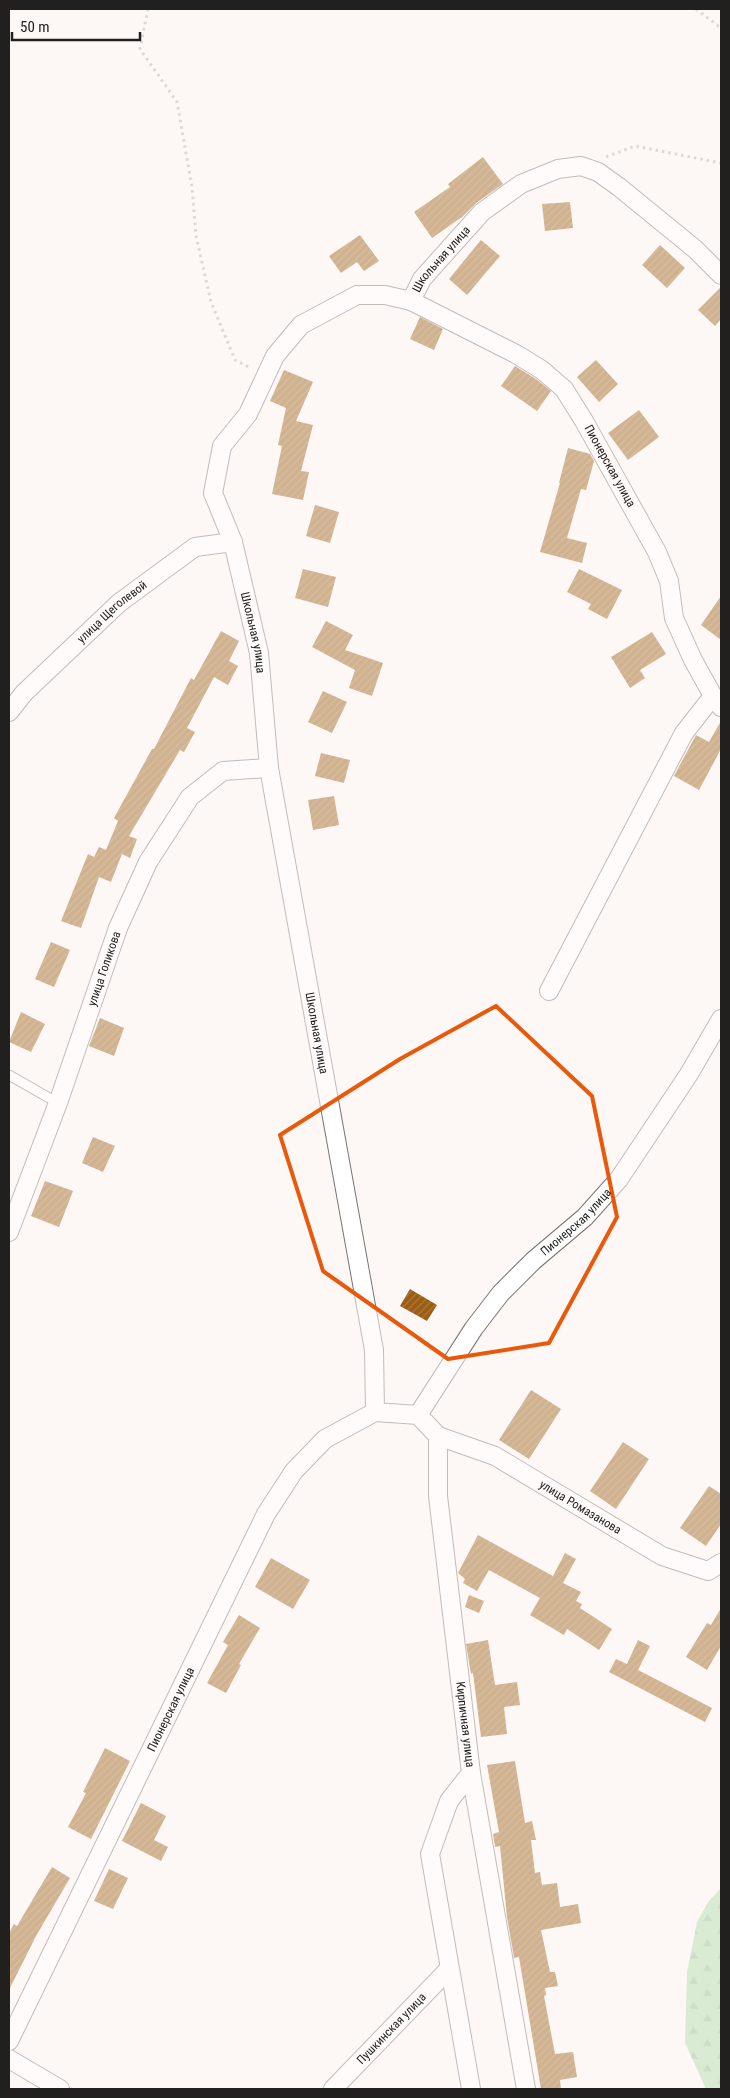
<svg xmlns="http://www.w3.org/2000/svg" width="730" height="2098" font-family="'Roboto Condensed',sans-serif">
  <defs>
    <pattern id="forest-firs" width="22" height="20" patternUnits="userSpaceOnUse" patternTransform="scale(1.25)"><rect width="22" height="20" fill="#afdba8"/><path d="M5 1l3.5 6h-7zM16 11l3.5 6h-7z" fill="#96bc90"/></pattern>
    <pattern id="building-hatch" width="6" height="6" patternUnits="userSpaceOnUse" patternTransform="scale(1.25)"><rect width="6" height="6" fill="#9c5d11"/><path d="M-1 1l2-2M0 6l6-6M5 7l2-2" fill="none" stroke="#a67a44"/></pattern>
  </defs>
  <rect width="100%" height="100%" fill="#fdf8f6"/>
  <path fill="url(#forest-firs)" d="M721,1888V2089H706L685,2043L687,1972L697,1922L708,1902Z"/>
  <path fill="url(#building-hatch)" d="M483,157L503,184L476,203L462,217L432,238L414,212L450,187L448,184Z
    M570,202L573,228L545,231L542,204Z
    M360,235L379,261L364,271L357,262L341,273L329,256Z
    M481,240L500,256L467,295L449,279Z
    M660,245L685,268L667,288L642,265Z
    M721,287V319L715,326L698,310Z
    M420,317L443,329L434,350L410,339Z
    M596,360L618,384L599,402L577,377Z
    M515,366L536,379L551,391L537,411L501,386Z
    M284,370L313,382L296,421L313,425L301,471L309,472L303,500L272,494L282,446L278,445L286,408L270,401Z
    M639,410L659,437L628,460L608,433Z
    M568,448L590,454L594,461L586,490L581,489L567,538L587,543L582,563L540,552L560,483H559Z
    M315,505L339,512L330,543L306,536Z
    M303,569L336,577L328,607L295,598Z
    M579,569L622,590L607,619L588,609L591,604L567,592Z
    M721,596V640L701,625Z
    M326,621L353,635L345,650L383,663L372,696L349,688L355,670L312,647Z
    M221,631L239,641L229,661L238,666L228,685L214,677L187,728L195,732L184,752L180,750L129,836L137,839L130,858L122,854L111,882L99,877L81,928L61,921L88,854L94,857L99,847L106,850L118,821L114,818L152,749H154L191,678L194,680Z
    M652,632L666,654L640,670L645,678L630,688L611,657Z
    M323,691L347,702L332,733L308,722Z
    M721,721V749L699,790L674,776L696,735L709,742Z
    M321,753L350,760L344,783L315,776Z
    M334,796L339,825L313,830L308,800Z
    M51,942L70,950L54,987L35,979Z
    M21,1012L45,1024L31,1052L9,1042Z
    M100,1018L124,1028L114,1056L89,1046Z
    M93,1137L115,1146L103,1172L82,1163Z
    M45,1181L73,1191L59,1227L31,1216Z
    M410,1289L437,1305L427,1321L400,1306Z
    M531,1390L561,1409L529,1459L499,1440Z
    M623,1442L649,1459L616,1509L590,1491Z
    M709,1486L721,1494V1524L706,1546L680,1528Z
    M478,1535L553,1576L565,1553L576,1559L563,1583L581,1592L576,1601L582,1604L580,1608L612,1629L599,1650L567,1629L564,1635L530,1615L540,1598L489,1570L477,1591L463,1583L465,1579L458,1573Z
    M271,1558L310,1580L293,1609L255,1587Z
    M469,1595L484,1601L479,1613L465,1607Z
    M721,1608V1646L707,1670L686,1657L707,1623L711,1625Z
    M239,1615L260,1628L239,1664L241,1665L226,1693L207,1683L228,1645L223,1642Z
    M488,1640L495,1685L517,1682L520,1705L504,1707L507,1734L481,1737L473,1673L471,1674L466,1644Z
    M638,1640L650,1646L638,1670L712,1708L705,1722L609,1672L616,1659L627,1664Z
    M105,1748L130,1761L91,1839L68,1827L86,1793L83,1792Z
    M515,1761L525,1823L532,1821L536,1840H531L535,1873L540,1872L542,1885L557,1883L560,1907L578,1904L581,1923L541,1930L550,1972H555L558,1986L545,1988L546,1995L544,1996L555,2054L573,2052L577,2077L560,2080L561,2089H541L519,1957L514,1958L507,1917L500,1846L495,1847L493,1834L499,1832L487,1765Z
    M141,1803L166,1816L154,1840L168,1847L161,1861L122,1841Z
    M52,1867L70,1878L36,1936L9,1990V1933L14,1924L17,1926Z
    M109,1869L128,1878L113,1909L94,1901Z"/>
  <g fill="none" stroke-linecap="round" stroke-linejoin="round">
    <g stroke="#787472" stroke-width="11">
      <path id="service" d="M9,1075L58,1103"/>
    </g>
    <g stroke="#787472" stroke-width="20">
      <g id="minor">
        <path id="s1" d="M411,301L422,279L482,212L521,184L558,169L581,166L598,172L619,187L695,249L721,275"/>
        <path id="s2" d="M721,707L713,696L693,660L674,618L669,581L657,552L584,421L564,389L542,370L516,354L411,301L385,295H357L301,325L275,356L248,414L222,446L213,493L233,542L259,653L269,768L374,1350L375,1412L418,1415L438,1436L495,1456L662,1556L708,1571L721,1563"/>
        <path id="s3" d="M9,712L24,693L119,603L195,547L233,542"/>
        <path d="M549,991L684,733L713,696"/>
        <path id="s4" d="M9,1232L58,1103L118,928L148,862L190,797L223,771L269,768"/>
        <path id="s5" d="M418,1415L474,1328L501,1293L533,1261L585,1217L619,1179L689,1074L721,1019"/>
        <path id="s6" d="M438,1436V1496L471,1773L449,1801L430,1854L471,2089"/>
        <path d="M471,1773L526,2089"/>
        <path id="s7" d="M9,2041L266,1514L294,1471L325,1439L375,1412"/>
        <path d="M9,2059L60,2089"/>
        <path id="s8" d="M333,2089L449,1969"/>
      </g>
    </g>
    <path stroke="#b6b2b0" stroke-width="3" stroke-dasharray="2.5 4" stroke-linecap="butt" d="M148,9L140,49L177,102L192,187L196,236L211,302L235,360L251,368
      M696,9L721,28
      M606,157L635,146L721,163"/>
    <use href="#service" stroke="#fff" stroke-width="9"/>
    <use href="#minor" stroke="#fff" stroke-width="18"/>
  </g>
  <path d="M0 0H730V2098H0ZM496,1006L592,1096L617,1217L549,1343L448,1359L323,1271L280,1135L400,1059Z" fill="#fdf8f6" fill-opacity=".55" fill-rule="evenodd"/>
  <path fill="none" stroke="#e8590c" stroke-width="4" stroke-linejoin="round" d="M496,1006L592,1096L617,1217L549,1343L448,1359L323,1271L280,1135L400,1059Z"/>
  <g text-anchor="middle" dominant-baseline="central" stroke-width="4" stroke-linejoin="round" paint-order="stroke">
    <g font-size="12" fill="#21201f" stroke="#fdf8f6">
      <text stroke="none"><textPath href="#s1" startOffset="52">Школьная улица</textPath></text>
      <text transform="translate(610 466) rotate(61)">Пионерская улица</text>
      <text stroke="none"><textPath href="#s3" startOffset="144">улица Щеголевой</textPath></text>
      <text stroke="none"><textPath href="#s2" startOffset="992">Школьная улица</textPath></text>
      <text stroke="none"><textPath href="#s4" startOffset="280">улица Голикова</textPath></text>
      <text stroke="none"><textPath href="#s2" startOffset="1398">Школьная улица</textPath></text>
      <text stroke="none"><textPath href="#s5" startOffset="251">Пионерская улица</textPath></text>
      <text stroke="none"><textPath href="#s2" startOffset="2014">улица Ромазанова</textPath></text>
      <text stroke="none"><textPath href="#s7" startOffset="369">Пионерская улица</textPath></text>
      <text stroke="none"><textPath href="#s6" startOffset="290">Кирпичная улица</textPath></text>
      <text stroke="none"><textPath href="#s8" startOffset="84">Пушкинская улица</textPath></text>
    </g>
  </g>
  <rect width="730" height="2098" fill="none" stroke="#21201f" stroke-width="20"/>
  <path d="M12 32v8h128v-8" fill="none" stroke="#21201f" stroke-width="2.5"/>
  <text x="20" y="32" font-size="15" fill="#21201f" stroke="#fdf8f6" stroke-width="4" paint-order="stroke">50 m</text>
</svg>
